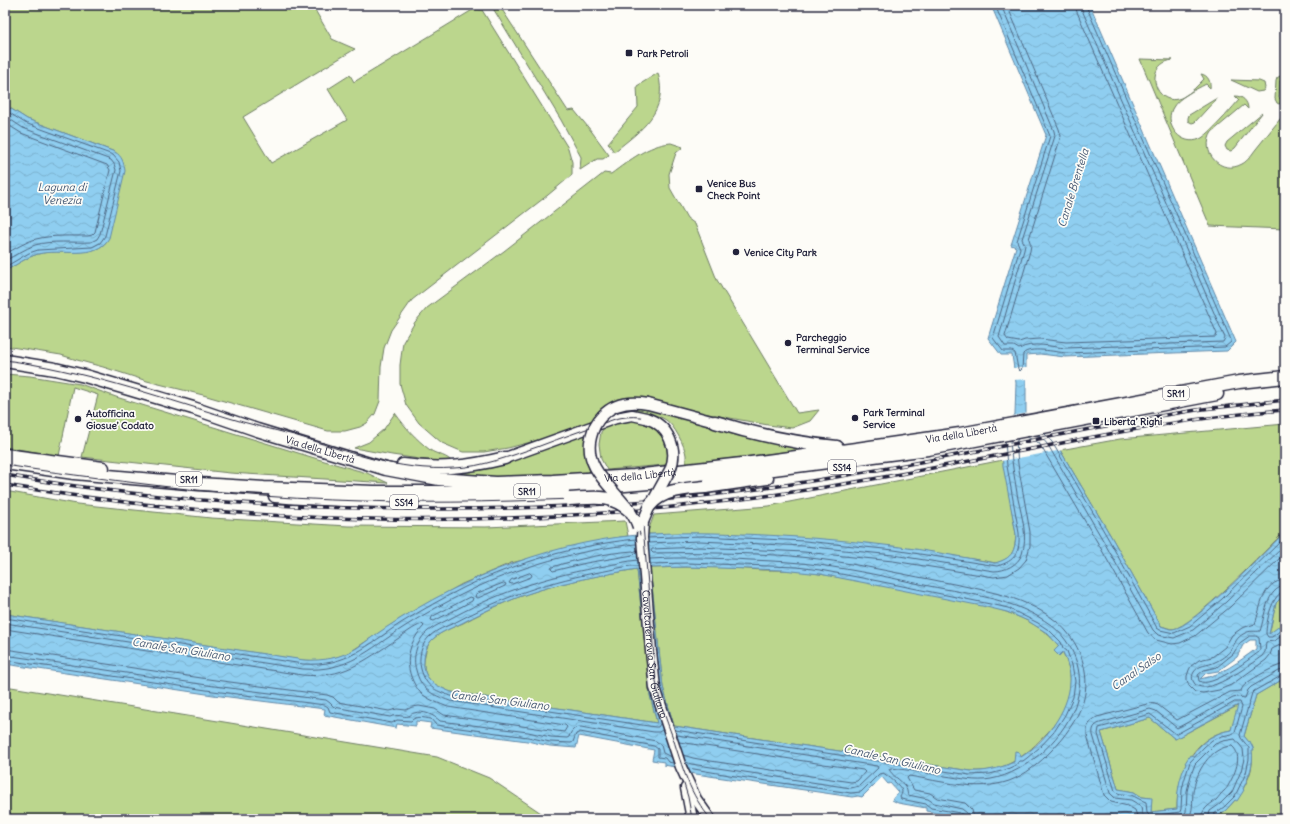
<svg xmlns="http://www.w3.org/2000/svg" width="1290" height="824" font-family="Delius,sans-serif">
  <defs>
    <pattern id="water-waves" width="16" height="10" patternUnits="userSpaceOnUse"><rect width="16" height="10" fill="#8fcef0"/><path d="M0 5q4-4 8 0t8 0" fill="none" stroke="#7bb1cf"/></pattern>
  </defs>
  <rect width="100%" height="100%" fill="#fdfcf7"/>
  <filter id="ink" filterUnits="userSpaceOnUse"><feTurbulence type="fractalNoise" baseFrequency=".025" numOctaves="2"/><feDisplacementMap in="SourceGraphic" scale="8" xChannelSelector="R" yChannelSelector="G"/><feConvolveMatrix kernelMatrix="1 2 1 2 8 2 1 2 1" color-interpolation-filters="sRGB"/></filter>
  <g filter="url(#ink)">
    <path fill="#bbd68d" stroke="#6e7c64" d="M5,5H312L332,39L355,49L243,117L271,163L347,120L328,89L350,75L354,82L474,9L482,10L568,148L572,162V175L548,195L412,300L391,330L384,348L381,367L380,401L375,414L367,423L360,427L345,431H328L203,395L147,381L103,367L77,360L61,355L5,346V271C16,265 27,257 38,254C58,248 94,259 107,241L115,152L27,119L5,105Z
      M491,5H499L568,111L574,110L592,132L609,155L603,159H597L580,170L581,157L561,120Z
      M1140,59L1173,60C1141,64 1156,111 1183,97C1191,93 1198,85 1204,79L1201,74C1208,75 1211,82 1210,88L1206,84C1195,90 1178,97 1172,109C1164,126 1182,147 1200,139C1210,134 1231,109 1239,100L1235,96C1242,96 1248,101 1248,109L1244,105L1212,132C1199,152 1221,176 1242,164C1248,161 1252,154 1256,149C1266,137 1275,125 1285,113V229L1210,226Z
      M658,73C669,112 641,130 614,152L608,143L638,107L637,86Z
      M1280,76L1283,78L1285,81H1280L1279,98L1284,99L1283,102L1279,104L1277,103L1275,99L1276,81L1277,78Z
      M1231,80L1259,81L1264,83L1265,88L1263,91L1257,92Z
      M1217,98L1195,122L1192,123L1188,121V118L1189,115Z
      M1262,113L1235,148L1231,151L1227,150L1225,146L1227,142Z
      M671,143L683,147L676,153L669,174L670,188L687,218L695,224L717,280L797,413L819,410L810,421L792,428L768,425L703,413L646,399L627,398L611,404L598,412L591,422L546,438L508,448L484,452H463L442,443L419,423L406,405L400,384V365L403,342L415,322L427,308L504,251L604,173L611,174C630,160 648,145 671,143Z
      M5,374L30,376L80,384L116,397L321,460L367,473L388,483L230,473L82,457L98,395L73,387L59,456L5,447Z
      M643,406L801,450L686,464C686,461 686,458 686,455C685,446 674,425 666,420C656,414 640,409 628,411C624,411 620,413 616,415C620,405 634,407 643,406Z
      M395,413C406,428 415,438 430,450C437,455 448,455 454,464L392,455L354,448L369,442L384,429Z
      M626,420C630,420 634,419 638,420C658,423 676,446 665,465L607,470L601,459L599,444L601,432L606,425Z
      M1285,424V531C1269,547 1191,628 1173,629C1170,629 1165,627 1161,626L1112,538L1060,450L1120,439Z
      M587,433L585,450L590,473L478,479L439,474L463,471Z
      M1003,460L1016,534C1015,551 1013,558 996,563L912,549L871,544L647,534L654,515L769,506Z
      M5,491L77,504L211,518L348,526L486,527L625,521L628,536L609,539L511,563L462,584L400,619L347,654L334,658L318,661L301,660L5,614Z
      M687,567C712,567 737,568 762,570C774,570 787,570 799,571C844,577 888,587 933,595C971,603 1015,608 1046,633C1060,644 1067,657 1070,674C1073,695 1062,717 1048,732C1026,756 1005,773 971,771L674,726L663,687L650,568Z
      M637,569L650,695L657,723L451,692C437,686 422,680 424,661C425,653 427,644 433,639C440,632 454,627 463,623C490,608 520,595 550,587C579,579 608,574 637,569Z
      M1285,594V622L1269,635L1276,603Z
      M1285,678V819H1214C1238,804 1267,763 1244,736L1256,695Z
      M5,686L437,757L489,778L550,819H24L5,816Z
      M1239,705L1231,730C1192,736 1177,774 1177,809L1151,812V798L1142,797L1134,792L1118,789L1101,732L1150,718L1175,739Z"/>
    <path fill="url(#water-waves)" stroke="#6389a8" fill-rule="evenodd" d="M991,5H1090L1236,342L1227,351L1065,357L1040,354L1026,355V417L1060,450L1112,538L1161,626C1165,627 1170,630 1173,629C1192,628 1268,549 1285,532V594L1276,603L1269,634L1285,622V654L1284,656L1285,661V678L1256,695L1244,736L1249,742L1250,741L1254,750H1252C1254,765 1249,776 1243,789L1244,790L1237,801L1235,800L1226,810L1214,819H969L926,811V808L898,803L892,800L898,792L890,783L888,784L882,777L862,797L858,796L852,797L689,773L675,767L664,765V762L652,760L654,750L579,736L576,748L550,746L527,741L430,728L431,723L416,721V726L397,724L396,728L324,715L325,709L213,695L5,664V614L304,660C324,661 340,658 357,648C434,591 524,550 619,537C660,532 701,532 743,534C793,536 843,540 893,546C927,550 961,557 995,563C1013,558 1015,551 1016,534L1003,466L1001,438L1015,414L1016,383L1012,355H1001L988,338L1016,247L1011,245L1046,135ZM687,567L783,570L820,574L982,606L1007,612L1028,621L1047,633L1059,646L1054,651L1059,656L1063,652C1067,662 1071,672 1070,682C1069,711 1044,743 1021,757L1019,752L1015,751L1014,762C1000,768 986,772 971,771L674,726L663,687L650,568ZM637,569L644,633L650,695L657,723L451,692C437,686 422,680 424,661C424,653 427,644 433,639C440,632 454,627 462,623C490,608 520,595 550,587C579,579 608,574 637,569ZM1250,640H1256V649C1238,662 1222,675 1200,679L1206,673L1218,671L1237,657L1243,645ZM1238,705L1231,730C1214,733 1202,741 1192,756L1190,755L1185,763L1186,764C1179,778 1177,793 1177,809L1151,812L1152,798L1142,797L1134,792L1118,789L1101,732L1150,718L1175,739Z
      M5,105L27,119L115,152C122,156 124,163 125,171L109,238C96,261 60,248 38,254C27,257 16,265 5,271Z"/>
    <path fill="#fdfcf7" d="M1012,368H1028V379L1014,380Z
      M1028,413V416L1048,428L1053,433L1063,450L1001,461L999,438L1012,416Z"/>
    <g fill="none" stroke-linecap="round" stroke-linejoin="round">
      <path stroke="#4e6783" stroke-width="1" d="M995,5L1050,136L1017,241L1020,248L993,338L1003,351H1012L1015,353L1018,369L1020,371L1022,369L1023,354C1029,346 1056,352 1066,353L1225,347L1231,342V340L1087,8V5
        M1001,5L1054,131L1055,136L1022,239L1025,245L1024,250L999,337L1005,346H1014L1019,349C1032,341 1052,347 1066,348L1223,342L1225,338L1082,10V5
        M1007,5L1059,129L1061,136L1029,239L1031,245L1030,251L1005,336L1008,340L1019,342L1025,340L1040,339L1066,342L1216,337L1217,334L1077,12L1075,5
        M5,110L25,123L113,155L119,162L121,171L105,236L100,243L92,247L38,250L29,253L5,267
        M5,116L23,128L111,160L114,164L116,170L100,234L97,239L91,242C74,243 51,240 35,245C25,249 15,255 5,261
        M5,123L21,133L107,165L110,170L95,232L92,235L88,236C71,236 52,235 36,239C25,242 15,249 5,254
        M1045,434L1052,442L1109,540L1157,628L1160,630L1174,633L1190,626L1222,599L1285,537
        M1037,435L1042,438L1048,445L1104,542L1153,630L1158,635L1174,638L1193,630L1226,602L1285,545
        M1027,437L1039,443L1042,448L1099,545L1148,633L1156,640L1172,644L1180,643L1195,636L1230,607L1285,553
        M648,538L701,536L805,541L894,550L997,566C1016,561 1020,552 1019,533L1007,466L1005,441
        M648,543L700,541L804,546L893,555L994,571C1005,571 1018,565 1022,554C1028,537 1022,517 1018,499C1015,480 1011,460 1010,440
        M637,550L634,552L633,551C606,553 578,559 552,567L551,569L553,571L586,563L633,555L635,553L637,554
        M650,559C683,557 717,558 751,560C774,561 796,562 819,565C856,570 892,578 929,586C970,594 1016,599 1051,625C1073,642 1085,672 1077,699C1068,735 1027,773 991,779C976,782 960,778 945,776C927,773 909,770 891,768L889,769C892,776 900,779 905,786C907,789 907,792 908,795L928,799L934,803L962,809L967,813L968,819
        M638,560C627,561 615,564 605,566C552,575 502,591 455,616C446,621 436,625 428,631C417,640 412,657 416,670C421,690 431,694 450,701L654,732H659L662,730
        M650,564L687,563L797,567L820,570L878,581L995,605L1008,608L1038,623L1050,631L1061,642L1063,648L1067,651L1072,665L1075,681L1073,697L1065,715L1054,732L1040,747L1027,758L1023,761H1019L1016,765L1005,770L990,774L970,775L675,730
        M638,566C628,565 616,569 605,571C552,580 502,597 454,623C447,626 436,630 430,636C421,644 418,658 421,669C426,687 434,690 451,696L655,727H658L660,724
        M530,573L532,575L531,577L512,584L509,583L511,580Z
        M1285,580C1262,581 1261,608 1255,624L1242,628L1232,635L1225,647L1212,657L1199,660L1191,666L1189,670L1187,676V680L1189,686L1195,692L1203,693L1219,690L1231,685L1266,660L1270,655L1272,649L1278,646L1285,641
        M504,583L506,584L505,586L478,598L475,597L476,594Z
        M1285,586C1266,588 1265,617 1260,631C1256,632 1250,630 1245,633C1235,638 1236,643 1230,651C1227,655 1220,660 1215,662C1208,666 1199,664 1194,672C1192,675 1192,678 1193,681C1202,702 1252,663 1262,656L1265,652L1266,642L1274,641L1285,634
        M1285,591C1272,593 1266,622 1266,634L1268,637H1272L1285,627
        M470,597L473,598L472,601L434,621L431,620L432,617Z
        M5,618L303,664C347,667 367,645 401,623C422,610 443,598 465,587C518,562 577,545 636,539
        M5,623L303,669C348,672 368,650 404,627C424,614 446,602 467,592C520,566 578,550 636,544
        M5,629L302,675C343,679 364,661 396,640C405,634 413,627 422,624L424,626C408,643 403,664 415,685C417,688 419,692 423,695C430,700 440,704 448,707L565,725L567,727L564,732L444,715L435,709L419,706L412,707L406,710L397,709L389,711L338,702L333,697L327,695L215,680L5,649
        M1250,636H1256L1259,638L1260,649L1259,652C1248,660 1211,689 1199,681L1198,675L1204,670L1217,667L1233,654L1240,643Z
        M5,655L214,686L326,700L330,703L334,707L390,717C398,713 403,718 409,716C411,715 412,713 414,713C423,710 434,715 440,721L528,732L551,737L567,738L569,737C571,731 574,727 581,727L656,741L661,745L663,753L671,757
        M5,660L213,691L325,705L328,707L330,712L392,723L397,720L411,721C416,715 424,718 431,719L436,725L528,737L550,742L571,743L573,742L576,734L580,732L654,746L658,749V757L665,758L668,762L673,763
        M1235,702H1240L1242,707L1235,732L1232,734L1222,736L1212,740L1204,747L1190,762L1184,781L1182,790L1181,809L1180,812L1150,816L1147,813L1146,802C1140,800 1136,797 1131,795C1125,794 1119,795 1115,791L1098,734L1099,728L1150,714L1176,734Z
        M677,735L877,766L878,768L859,786L851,788L691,764L686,762
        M679,742L863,770L865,772L857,781L851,782L704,760L693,758L683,755
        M688,768L747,778L851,793L861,792L879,774L883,773C887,775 901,786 902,791C902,794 901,795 900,797L901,799L926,804L931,808L960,813L963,815V819
        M974,819L972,810L965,803L937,798L930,793L914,790L907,778L909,776C941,781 977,792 1009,781C1025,775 1040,763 1052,750C1065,736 1077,720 1083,702C1092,673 1079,640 1056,621C1022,594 976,589 934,580C890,572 845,561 800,557C786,555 771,555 757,554C722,553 687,552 653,553L651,551L652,549L700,547L804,552L893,561L994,577L1008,575L1019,568L1026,560L1030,546V532L1018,464L1016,442L1018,439
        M1138,819L1135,810L1128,806L1111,802L1104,795L1087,735C1086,726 1090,721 1097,717L1151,703L1158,705L1177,720L1230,692L1241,691C1242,688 1244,685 1247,683C1253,678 1278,664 1285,664
        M1145,819L1142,814L1141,806L1131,800L1115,798L1110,793L1093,735C1092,729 1094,725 1100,723L1150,709L1156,711L1177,728L1233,698L1237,697L1245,698L1248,690L1251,687L1279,671L1285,670
        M1170,819L1180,817L1186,812L1187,791L1191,775L1195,764L1215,744L1223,741L1235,739L1243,749L1244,759L1241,771L1232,792L1220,804L1210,811L1208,819
        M1188,819C1194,811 1192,801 1193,792C1196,772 1210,747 1232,746C1244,756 1234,775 1228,786C1227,788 1226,789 1224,791C1221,793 1219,797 1216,800C1208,806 1202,809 1201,819
        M1213,819L1214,814L1224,807L1235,796L1246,773L1249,759V748L1241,738L1240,735L1252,693L1254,691L1281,676L1285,675"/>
      <g stroke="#22223b" stroke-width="13">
        <g id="major">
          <path d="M648,404L715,422"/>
          <path d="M505,458L616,418L632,415L646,418"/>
          <path id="s1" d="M643,522L642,538L651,651L655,688L681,767L696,799L710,819"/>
          <path d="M686,788L692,819"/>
        </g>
      </g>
      <g stroke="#22223b" stroke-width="15">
        <g id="highway">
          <path id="s2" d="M5,361L55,369L85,376L193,408L257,430L386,469L439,479L496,483L553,481L634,476L751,463L856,449L960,434L1239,382L1285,377"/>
          <path d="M715,422C757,435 794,443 837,447"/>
          <path d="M5,455L103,468"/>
          <path d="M5,463L74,473L199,484L264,488L374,492H482L590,488L696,479L928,449L1217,394"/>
          <path d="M403,465C440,470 468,467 505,458"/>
          <path d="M705,487L767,478"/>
          <path d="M275,496C373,504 472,503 569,499"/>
        </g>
      </g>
      <use href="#major" stroke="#fdfcf7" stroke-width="10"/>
      <use href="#highway" stroke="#fdfcf7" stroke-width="12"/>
      <path stroke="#22223b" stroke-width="1" d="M5,360C81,370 153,395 226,417C248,424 271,429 294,435C347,451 398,472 454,468C483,467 510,456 537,447C563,437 589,428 615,419C623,417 631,416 640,417C665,421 678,448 669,471L647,510L643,525L656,681C659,701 666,719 673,738C682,766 690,796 711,819
        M5,465C36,470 67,474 98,478C186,490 274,499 363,501C442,504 521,501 599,498C622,500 636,512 640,535
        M684,784L688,797L692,819"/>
      <g stroke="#22223b" stroke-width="3.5">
        <path id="rail" d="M5,475C149,500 295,510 441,509C531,509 621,505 710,495C861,478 1009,443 1159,416L1203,409L1285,400
          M5,485C262,528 529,531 786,493C872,481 957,463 1042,447C1122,431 1203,416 1285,410"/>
      </g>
      <use href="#rail" stroke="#fdfcf7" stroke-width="2" stroke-dasharray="6" stroke-linecap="butt"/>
      <g stroke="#22223b" stroke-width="13" stroke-linecap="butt">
        <path id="major-bridge" d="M643,522L648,510L670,470C679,449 668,425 646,418
          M638,527C628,495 581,475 591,437C593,429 596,422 602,416C614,403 631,401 648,404"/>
      </g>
      <g stroke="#22223b" stroke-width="15" stroke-linecap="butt">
        <path id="highway-bridge" d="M569,499C592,498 610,493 629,510
          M650,505C664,489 685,489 705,487"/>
      </g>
      <use href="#major-bridge" stroke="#fdfcf7" stroke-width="10"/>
      <use href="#highway-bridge" stroke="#fdfcf7" stroke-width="12"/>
    </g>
  </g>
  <g fill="#22223b" stroke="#fdfcf7" stroke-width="1.5">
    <rect x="625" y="49" width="8" height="8" rx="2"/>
    <rect x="695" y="185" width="8" height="8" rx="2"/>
    <circle cx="736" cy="252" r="4"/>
    <circle cx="788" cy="343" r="4"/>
    <circle cx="855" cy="418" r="4"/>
    <circle cx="78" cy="419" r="4"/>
    <rect x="1092" y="417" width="8" height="8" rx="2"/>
  </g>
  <g text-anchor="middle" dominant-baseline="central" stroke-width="3.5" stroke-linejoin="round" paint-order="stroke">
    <g fill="#fdfcf7" stroke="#646373" stroke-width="1">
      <rect x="1163" y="386" width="26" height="14" rx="3"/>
      <rect x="828" y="460" width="28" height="14" rx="3"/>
      <rect x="176" y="472" width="26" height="14" rx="3"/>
      <rect x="514" y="484" width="26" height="14" rx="3"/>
      <rect x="390" y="495" width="28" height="14" rx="3"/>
    </g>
    <g font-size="9" font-weight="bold" fill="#22223b">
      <text x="1176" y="393">SR11</text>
      <text x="842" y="467">SS14</text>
      <text x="189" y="479">SR11</text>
      <text x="527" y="491">SR11</text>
      <text x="404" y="502">SS14</text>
    </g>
    <g font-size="10" font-weight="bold" fill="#22223b" stroke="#fdfcf7" text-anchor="start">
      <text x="637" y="53">Park Petroli</text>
      <text x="707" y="183">Venice Bus<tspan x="707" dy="12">Check Point</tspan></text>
      <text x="744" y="252">Venice City Park</text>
      <text x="796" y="337">Parcheggio<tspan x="796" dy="12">Terminal Service</tspan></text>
      <text x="863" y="412">Park Terminal<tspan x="863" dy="12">Service</tspan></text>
      <text x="86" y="413">Autofficina<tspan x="86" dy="12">Giosue' Codato</tspan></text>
      <text x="1104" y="421">Liberta' Righi</text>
    </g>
    <g font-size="10" fill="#22223b" stroke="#fdfcf7">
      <text stroke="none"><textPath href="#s2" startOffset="976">Via della Libertà</textPath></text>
      <text stroke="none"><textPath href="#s2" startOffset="328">Via della Libertà</textPath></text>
      <text stroke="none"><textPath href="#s2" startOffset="652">Via della Libertà</textPath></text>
      <text stroke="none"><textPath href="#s1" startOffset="133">Cavalcaferrovia San Giuliano</textPath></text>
    </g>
    <g font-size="11" font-style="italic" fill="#435671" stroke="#fdfcf7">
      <text x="62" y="187">Laguna di<tspan x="62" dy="13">Venezia</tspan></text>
      <text transform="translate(1073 188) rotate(-73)">Canale Brentella</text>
      <text transform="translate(181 649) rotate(9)">Canale San Giuliano</text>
      <text transform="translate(1136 671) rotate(-35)">Canal Salso</text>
      <text transform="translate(500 700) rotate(7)">Canale San Giuliano</text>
      <text transform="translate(892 759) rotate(13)">Canale San Giuliano</text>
    </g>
  </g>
  <rect width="1290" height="824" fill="none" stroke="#fdfcf7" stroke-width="20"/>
  <rect x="10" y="10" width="1270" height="804" fill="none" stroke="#22223b" stroke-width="1.5" filter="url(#ink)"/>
</svg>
